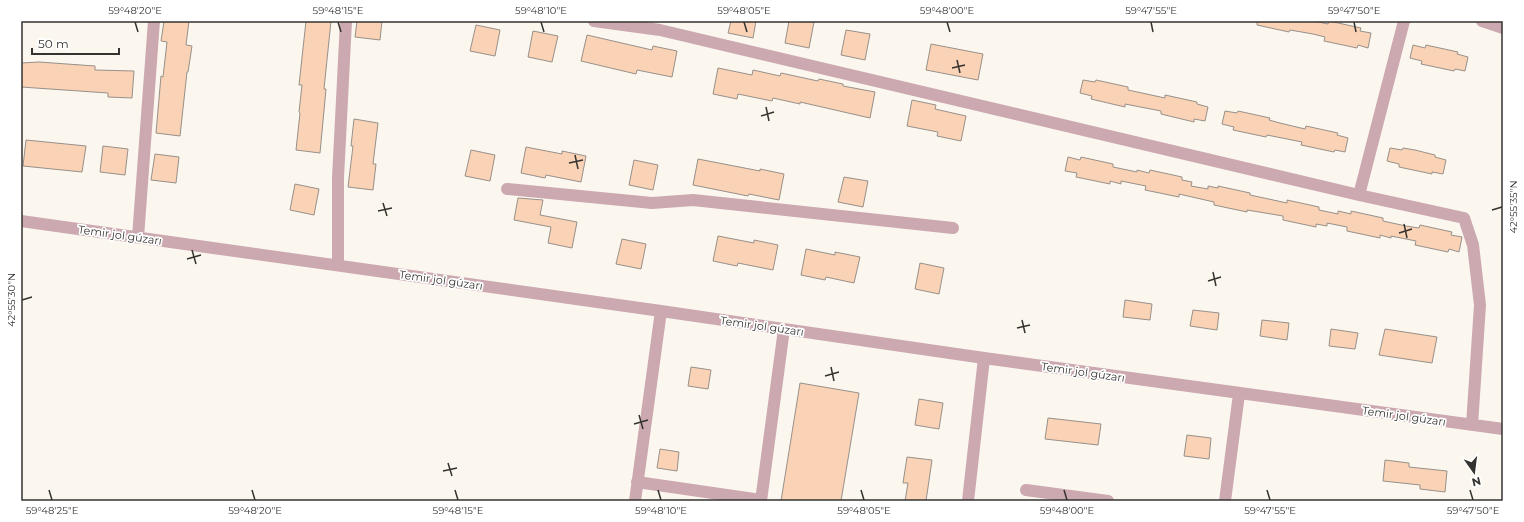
<svg xmlns="http://www.w3.org/2000/svg" width="1524" height="522" font-family="Montserrat,sans-serif">
  <rect width="100%" height="100%" fill="#fbf7ee"/>
  <path fill="#fad2b5" stroke="#98908a" d="M164,21H189L186,45L192,46L188,72H187L180,136L156,133L161,76L163,77L167,42L161,41Z
    M306,21H331L324,89H326L320,153L296,150L300,113L299,112L302,85H299Z
    M357,21H382L380,40L355,37Z
    M731,21H756L753,38L728,33Z
    M789,21L814,22L809,48L785,43Z
    M1257,21H1314L1328,24L1329,21L1361,28L1360,31L1371,33L1368,48L1358,45L1357,48L1324,41L1325,37L1313,34L1290,30L1289,32L1257,25Z
    M476,25L500,30L495,56L470,51Z
    M846,30L870,34L865,60L841,55Z
    M533,31L558,36L552,62L528,57Z
    M587,35L652,50L653,46L677,51L672,77L637,70L636,74L581,61Z
    M931,44L983,54L978,80L926,70Z
    M1413,45L1425,48L1426,45L1458,52L1457,54L1468,57L1465,71L1455,69L1454,71L1421,64L1422,61L1410,58Z
    M39,62L95,66V70L134,71L132,98L108,97V93L21,87V63Z
    M718,68L752,75L753,70L780,76L781,73L818,81L819,79L843,84V86L875,92L870,118L800,102V104L773,98L772,101L738,94L737,99L713,94Z
    M1083,80L1095,82L1096,80L1128,87V90L1165,98V95L1197,102V104L1208,107L1205,121L1194,119V122L1161,114V111L1125,104V107L1091,99L1092,96L1080,93Z
    M912,100L936,105L935,109L966,116L961,141L937,136L938,132L907,126Z
    M1225,111L1237,113L1238,111L1270,118L1269,120L1280,123L1305,129L1306,126L1338,133L1337,135L1348,138L1345,152L1335,150L1334,152L1301,145L1302,142L1267,135L1266,137L1233,130L1234,127L1222,124Z
    M354,119L378,123L373,164H376L373,190L348,187L353,146H351Z
    M26,140L86,146L82,172L23,166Z
    M103,146L128,149L125,175L100,172Z
    M526,147L562,154V151L586,156L581,182L546,175L545,178L521,173Z
    M1390,148L1402,150L1403,148L1415,150L1435,155V157L1446,160L1443,174L1432,172V174L1399,167V164L1387,161Z
    M471,150L495,155L490,181L465,176Z
    M155,154L179,157L176,183L151,180Z
    M1068,157L1080,160L1081,157L1113,164V167L1137,172V170L1149,173L1150,170L1182,177V180L1192,182L1191,186L1208,189V186L1218,188V186L1250,193V195L1287,203V200L1319,207V210L1338,214V211L1351,214V211L1383,218V221L1406,226L1419,228L1420,225L1452,232L1451,235L1462,237L1459,252L1449,249L1448,252L1415,245L1416,241L1391,236V238L1380,235V238L1347,231V227L1327,223V226L1316,224V227L1283,220V216L1247,210V212L1214,205V202L1179,194V197L1145,190L1146,186L1121,181V184L1110,181V184L1076,177L1077,173L1065,171Z
    M698,159L760,171V169L784,174L779,200L749,194L748,196L693,185Z
    M634,160L658,165L653,190L629,185Z
    M844,177L868,181L863,207L838,202Z
    M295,184L319,189L314,215L290,210Z
    M518,198L543,200L540,215L577,222L572,248L548,243L551,227L514,220Z
    M718,236L754,243V240L778,245L773,270L738,263L737,266L713,261Z
    M622,239L646,244L641,269L616,264Z
    M806,249L835,255V252L860,257L854,283L826,277L825,280L801,275Z
    M920,263L944,268L939,294L915,289Z
    M1125,300L1152,304L1150,320L1123,317Z
    M1193,310L1219,313L1217,330L1190,326Z
    M1262,320L1289,323L1287,340L1260,336Z
    M1331,329L1358,333L1355,349L1329,346Z
    M1385,329L1437,337L1432,363L1379,355Z
    M691,367L711,370L708,389L688,386Z
    M800,383L859,393L841,501H781Z
    M919,399L943,403L939,429L915,425Z
    M1048,418L1101,424L1098,445L1045,439Z
    M1187,435L1211,438L1209,459L1184,456Z
    M660,449L679,452L677,471L657,468Z
    M907,457L932,460L926,501H905L908,483H903Z
    M1385,460L1409,463V467L1447,471L1445,492L1420,489V485L1383,481Z"/>
  <g fill="none" stroke-linecap="round" stroke-linejoin="round">
    <path stroke="#cca8b0" stroke-width="12" d="M594,21L660,30L1359,195L1464,218L1473,245L1480,305L1472,425
      M1482,21L1503,28
      M507,189L652,203L693,200L953,228
      M1359,195L1404,21
      M21,221L661,311L984,358L1503,429
      M138,237L154,21
      M338,265V178L346,21
      M637,482L761,500
      M1026,490L1108,501
      M635,501L661,311
      M761,501L784,329
      M968,501L984,358
      M1225,501L1239,394"/>
  </g>
  <path fill="none" stroke="#343330" stroke-width="1.5" d="M135,22L138,32M338,22L341,32M541,22L544,32M744,22L747,32M947,22L950,32M1151,22L1153,32M1354,22L1356,32M957,60L960,73M952,68L965,65M766,107L769,121M761,116L774,112M575,155L578,169M569,163L583,160M383,203L387,216M1492,210L1502,207M378,211L392,208M1404,224L1407,238M1399,233L1412,229M192,250L196,264M187,259L201,255M1213,272L1216,286M1208,281L1221,277M22,300L32,297M1022,320L1025,333M1017,328L1030,325M831,367L834,381M825,376L839,372M639,415L643,429M634,424L648,420M448,463L452,476M443,471L457,468M49,490L52,500M252,490L255,500M455,490L458,500M658,490L661,500M861,490L864,500M1064,490L1067,500M1267,490L1270,500M1470,490L1473,500"/>
  <g text-anchor="middle" dominant-baseline="central" stroke-width="3.5" stroke-linejoin="round" paint-order="stroke">
    <g font-size="11" fill="#343330" stroke="#fff">
      <text transform="translate(120 235) rotate(8)">Temir jol gúzarı</text>
      <text transform="translate(441 280) rotate(8)">Temir jol gúzarı</text>
      <text transform="translate(762 326) rotate(8)">Temir jol gúzarı</text>
      <text transform="translate(1083 372) rotate(8)">Temir jol gúzarı</text>
      <text transform="translate(1404 416) rotate(8)">Temir jol gúzarı</text>
    </g>
  </g>
  <rect width="1524" height="522" fill="none" stroke="#ffffff" stroke-width="44"/>
  <g transform="translate(1474 472) rotate(166)" stroke="#ffffff" stroke-width="3" paint-order="stroke">
  <path d="M0-3L7 15L0 10L-7 15Z" fill="#343330"/>
  <text y="-6" font-size="11" font-weight="bold" text-anchor="middle" fill="#343330">N</text>
  </g>
  <path d="M32 48v6h87v-6" fill="none" stroke="#343330" stroke-width="2"/>
  <text x="38" y="48" font-size="12" fill="#343330" stroke="#ffffff" stroke-width="3" paint-order="stroke">50 m</text>
  <rect x="22" y="22" width="1480" height="478" fill="none" stroke="#343330" stroke-width="1.5"/>
  <g font-size="10" text-anchor="middle" fill="#343330">
    <text x="135" y="14">59°48'20"E</text>
    <text x="338" y="14">59°48'15"E</text>
    <text x="541" y="14">59°48'10"E</text>
    <text x="744" y="14">59°48'05"E</text>
    <text x="947" y="14">59°48'00"E</text>
    <text x="1151" y="14">59°47'55"E</text>
    <text x="1354" y="14">59°47'50"E</text>
    <text transform="translate(1513 207) rotate(-90)" y="4">42°55'35"N</text>
    <text transform="translate(11 300) rotate(-90)" y="4">42°55'30"N</text>
    <text x="52" y="514">59°48'25"E</text>
    <text x="255" y="514">59°48'20"E</text>
    <text x="458" y="514">59°48'15"E</text>
    <text x="661" y="514">59°48'10"E</text>
    <text x="864" y="514">59°48'05"E</text>
    <text x="1067" y="514">59°48'00"E</text>
    <text x="1270" y="514">59°47'55"E</text>
    <text x="1473" y="514">59°47'50"E</text>
  </g>
</svg>
